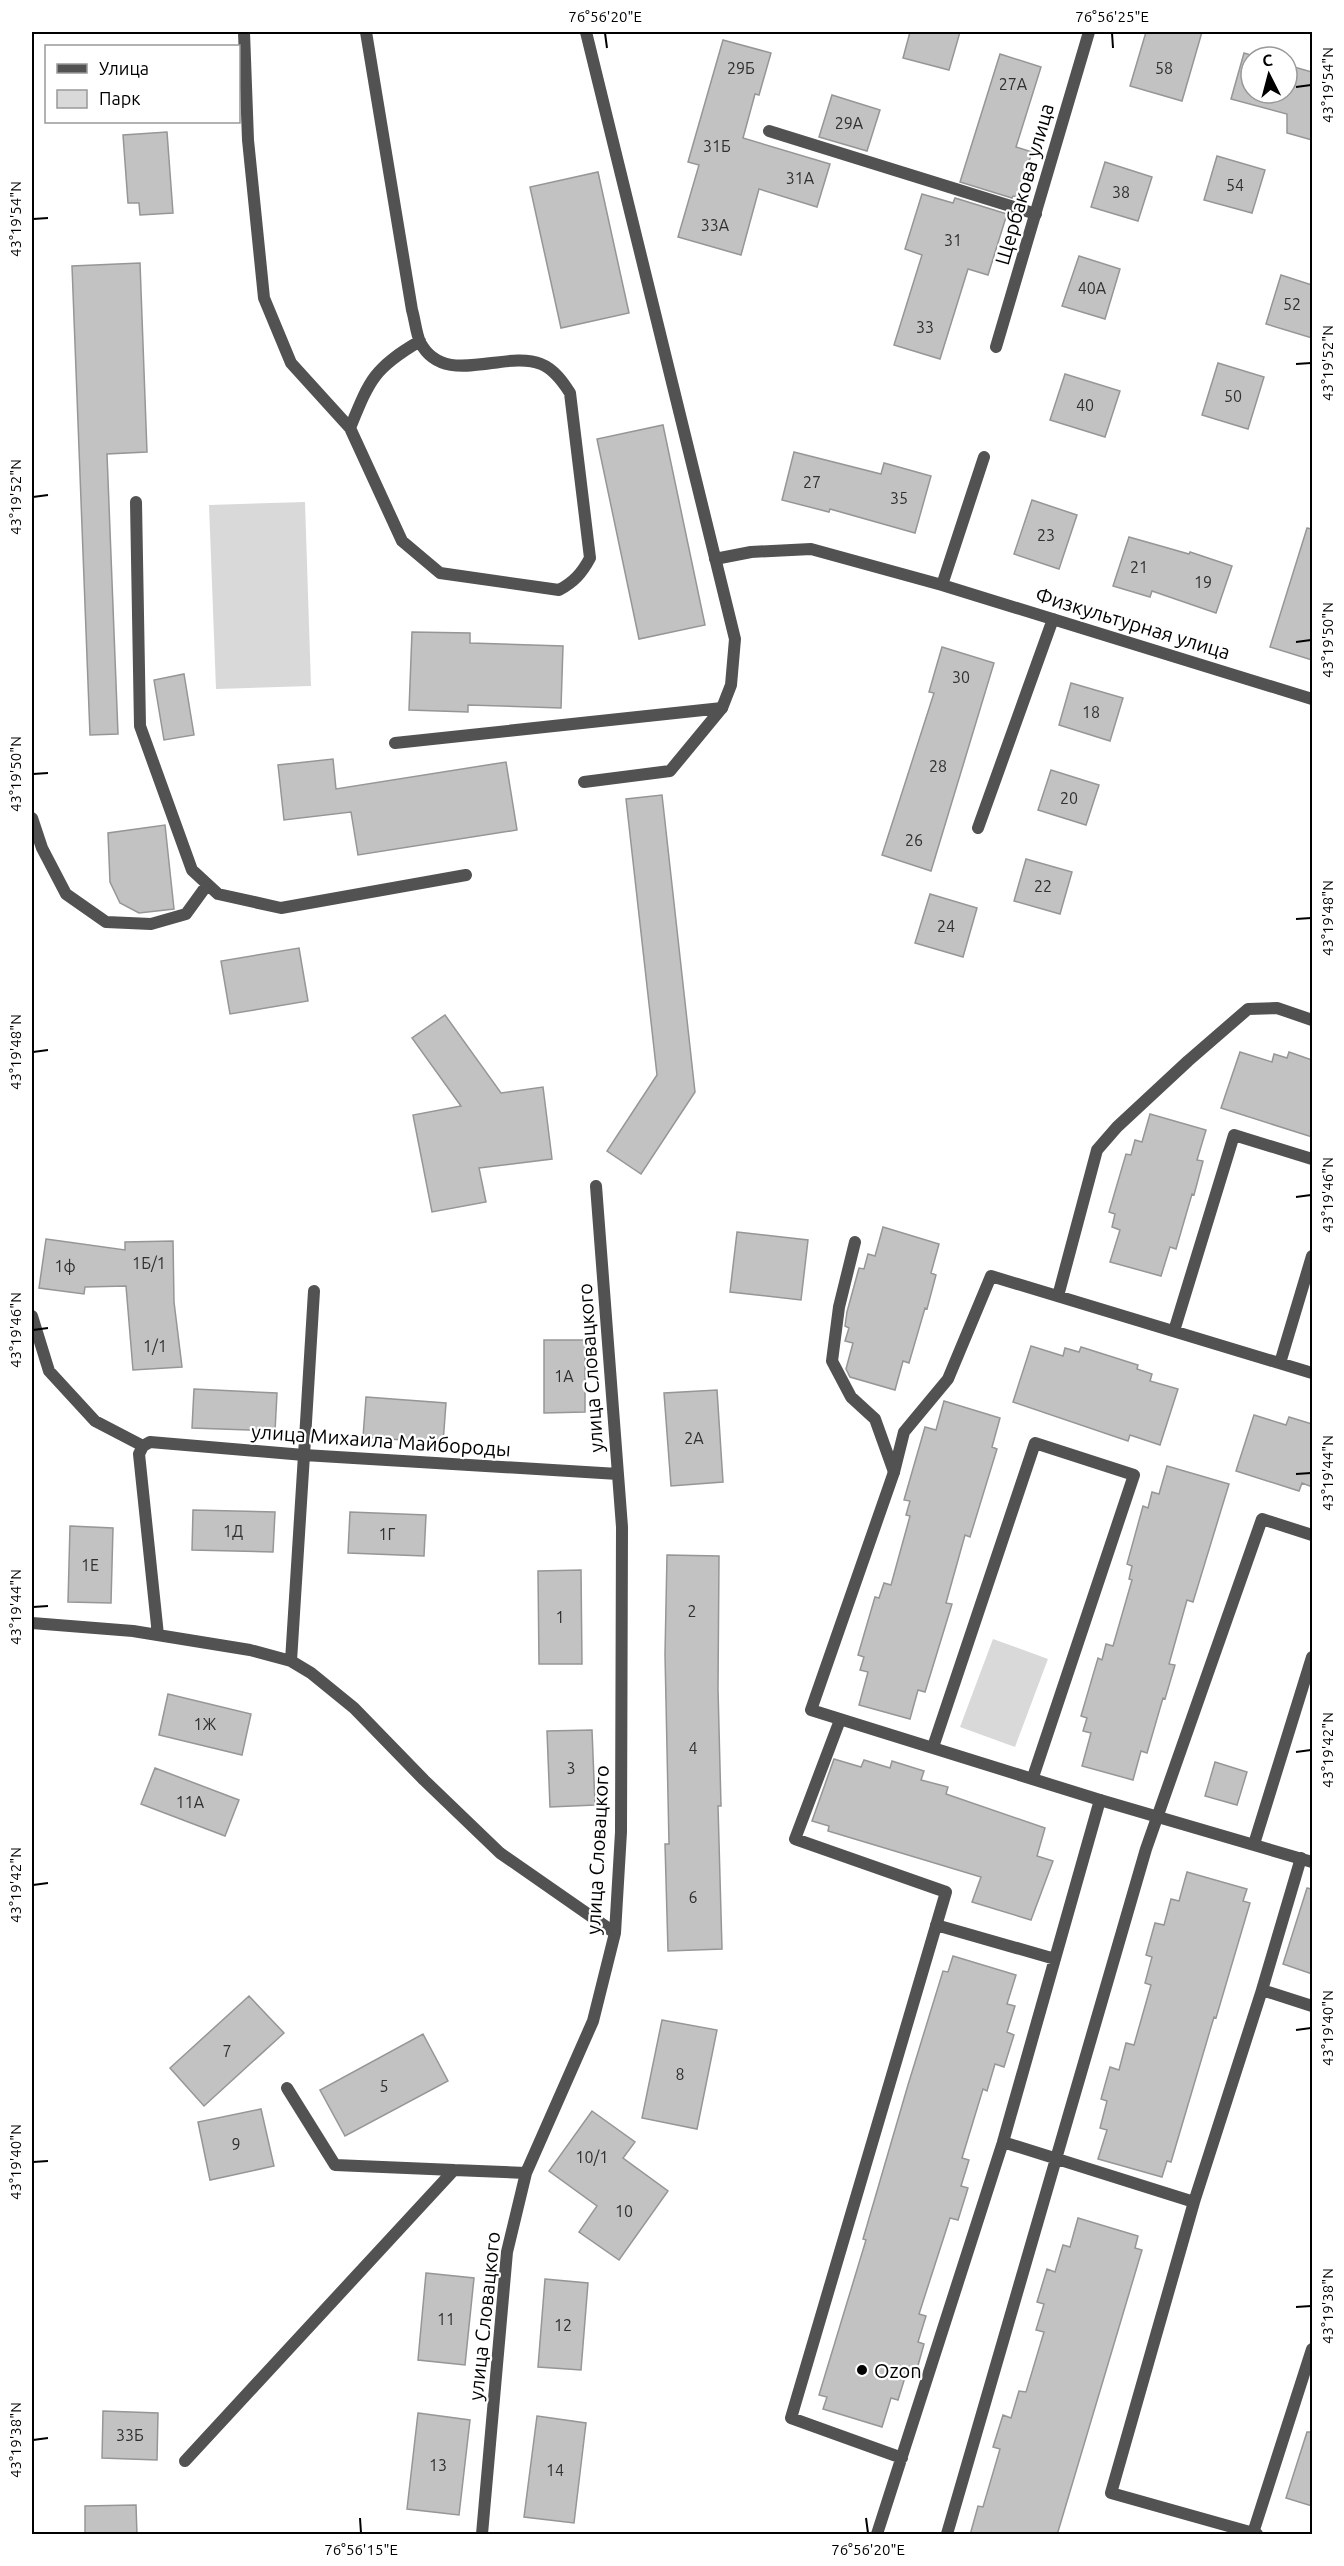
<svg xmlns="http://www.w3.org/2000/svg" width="1344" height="2566" font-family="Ubuntu,sans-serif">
  <rect width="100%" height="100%" fill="#fff"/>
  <path fill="#d9d9d9" d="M305,502L311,686L216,689L209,505Z
    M993,1639L1048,1659L1015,1747L960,1727Z"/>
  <path fill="#c2c2c2" stroke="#969696" stroke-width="1.5" d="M910,32H960L949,70L903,58Z
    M1146,32H1202L1182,101L1130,86Z
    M723,40L771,53L759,95L755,94L743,138L830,164L817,207L759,189L741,255L678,237L699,165L688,162Z
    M1244,53L1257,57H1251V93H1287V65L1312,72V140L1287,133V114L1231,99Z
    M1000,54L1041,67L1016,147L1032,152L1018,197L1013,196L1012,198L960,182Z
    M832,95L880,110L867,151L819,137Z
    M167,132L173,213L140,215L139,203H128L123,135Z
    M1217,156L1265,170L1252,213L1204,200Z
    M1105,162L1152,177L1138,221L1091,207Z
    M598,172L629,313L561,328L530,187Z
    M922,194L953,203L955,198L1007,214L988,275L968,269L940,359L894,345L922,255L905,249Z
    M1079,256L1120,269L1105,319L1062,306Z
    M140,263L147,452L107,454L118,734L90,735L72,266Z
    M1281,275L1312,285V338L1266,324Z
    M1218,363L1264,377L1248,429L1202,415Z
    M1065,374L1120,391L1105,437L1050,420Z
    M663,425L705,625L639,639L597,439Z
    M794,452L881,474L884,463L931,476L915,533L830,509L829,512L782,500Z
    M1032,500L1077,515L1059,569L1014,554Z
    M1307,528L1312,529V660L1270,647Z
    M1129,537L1189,554L1190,552L1232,566L1216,613L1152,591L1150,597L1113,586Z
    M412,632L470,633V643L563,646L561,708L468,705V712L409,710Z
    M942,647L994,663L931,871L882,855L934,693L929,692Z
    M184,674L194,735L164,740L154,680Z
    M1071,683L1123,698L1110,741L1059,725Z
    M333,759L336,789L506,762L517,830L358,855L351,812L284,820L278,765Z
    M1051,770L1099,785L1086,825L1038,810Z
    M662,795L695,1092L641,1174L607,1151L657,1075L626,799Z
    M165,825L174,909L139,913L120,903L110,882L108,833Z
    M1026,859L1072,872L1060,914L1014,901Z
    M930,894L977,908L963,957L915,943Z
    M299,948L308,1001L230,1014L221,961Z
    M445,1015L501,1093L543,1087L552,1159L479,1168L486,1202L432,1212L413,1115L461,1106L412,1038Z
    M1240,1052L1272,1062L1274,1054L1287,1058L1289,1052L1312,1060V1137L1221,1108Z
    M1150,1114L1206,1130L1197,1160L1203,1161L1194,1195L1192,1194L1176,1249L1170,1247L1161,1276L1110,1262L1120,1230L1112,1227L1115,1214L1109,1212L1126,1154L1131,1155L1135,1140L1142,1142Z
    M883,1227L939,1244L931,1273L936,1275L927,1309L925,1308L909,1363L903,1361L895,1390L850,1377L846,1369L853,1343L845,1341L849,1328L845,1326L847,1312L859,1268L864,1269L868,1254L875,1256Z
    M737,1232L808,1240L801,1300L730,1292Z
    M46,1239L125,1250V1242L173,1241L174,1302L182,1367L133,1370L126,1286L85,1287L84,1294L39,1288Z
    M544,1340H585V1412L544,1413Z
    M1031,1346L1063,1356L1065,1348L1079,1352L1081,1347L1138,1365L1137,1369L1152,1374L1150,1381L1178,1389L1160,1445L1130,1435L1128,1441L1013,1402Z
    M194,1389L277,1393L275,1431L192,1428Z
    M717,1390L723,1482L671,1486L664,1393Z
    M366,1397L446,1403L443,1443L363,1437Z
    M944,1401L1000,1418L992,1447L997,1449L970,1537L965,1535L946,1603L952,1604L925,1692L918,1690L910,1719L859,1705L868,1672L860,1670L864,1657L858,1655L875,1597L879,1598L884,1583L891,1585L910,1516L906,1515L910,1501L904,1500L925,1427L936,1430Z
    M1254,1415L1286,1425L1289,1417L1312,1424V1487L1302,1483L1299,1491L1236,1471Z
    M1167,1466L1229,1484L1193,1602L1187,1600L1169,1664L1175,1665L1165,1699L1163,1698L1147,1753L1141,1751L1133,1780L1082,1766L1091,1733L1083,1731L1087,1718L1081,1716L1098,1658L1102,1660L1106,1644L1113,1646L1132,1580L1129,1579L1132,1566L1127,1564L1143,1506L1148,1508L1152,1492L1159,1494Z
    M193,1510L275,1512L273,1552L192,1550Z
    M350,1512L426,1515L424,1556L348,1553Z
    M70,1526L113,1528L111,1603L68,1602Z
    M667,1555L719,1556L718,1689L721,1806H718L722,1949L668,1951L665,1844H669L665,1654Z
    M581,1570L582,1664H539L538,1571Z
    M168,1694L251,1714L242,1755L159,1735Z
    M592,1730L595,1805L550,1807L547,1731Z
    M834,1759L861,1767L864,1760L890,1768L892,1761L924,1771L921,1780L948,1787L946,1794L1045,1828L1037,1856L1053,1861L1031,1920L972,1902L981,1877L828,1831L829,1826L812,1821Z
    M1215,1762L1247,1772L1237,1805L1205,1796Z
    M155,1768L239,1800L225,1836L141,1804Z
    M1187,1872L1247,1889L1243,1901L1250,1903L1216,2018L1214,2017L1171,2162L1167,2161L1162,2177L1098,2159L1107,2130L1100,2128L1107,2101L1101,2099L1110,2067L1119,2070L1126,2043L1134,2045L1151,1985L1145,1983L1152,1957L1146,1955L1155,1923L1164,1925L1171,1899L1179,1901Z
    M1307,1888L1312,1889V1974L1283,1964Z
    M953,1956L1016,1975L1007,2004L1015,2006L1007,2032L1014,2035L1004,2067L995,2064L987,2091L983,2089L962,2158L969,2160L961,2186L968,2188L958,2220L950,2218L919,2314L926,2316L918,2342L924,2344L915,2376L906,2374L898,2400L891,2398L882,2427L823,2409L827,2397L819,2395L866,2240L863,2239L908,2085L943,1971L948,1972Z
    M249,1996L284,2033L204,2106L170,2068Z
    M662,2020L717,2030L697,2129L642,2118Z
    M423,2034L448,2081L345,2136L320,2090Z
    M261,2109L274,2166L210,2180L198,2122Z
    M592,2111L635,2142L623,2158L668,2191L619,2260L579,2232L597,2206L549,2171Z
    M1078,2218L1138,2236L1135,2248L1142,2250L1057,2535H970L978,2506L983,2507L1000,2449L993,2447L1003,2415L1011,2418L1019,2391L1026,2392L1044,2332L1036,2330L1044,2304L1037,2302L1047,2269L1055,2272L1063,2245L1070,2247Z
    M426,2273L474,2278L465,2365L418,2360Z
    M545,2279L588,2283L581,2370L538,2367Z
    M103,2411L158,2413L157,2460L102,2458Z
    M418,2413L470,2420L459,2515L407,2509Z
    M537,2416L586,2423L574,2523L524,2517Z
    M1307,2432H1312V2506L1286,2498Z
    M136,2505L137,2535H85V2506Z"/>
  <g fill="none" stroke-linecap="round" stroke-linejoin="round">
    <path stroke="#525252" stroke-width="12" d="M244,32L248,140L264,298L291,363L350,428L402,541L440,573L559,590C574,582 582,573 590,558L570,393C563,382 554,369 541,364C505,349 444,389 420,342C416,333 415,320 412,310L366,32
      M769,131L1036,214
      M350,428C370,379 374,368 420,341
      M136,502L140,726L192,870L218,894L281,908L466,875
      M395,743L722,708
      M584,782L670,771L722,708
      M32,818L42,848L66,894L106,922L151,924L186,914L207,885
      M855,1242L839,1307L832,1361L851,1397L875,1419L894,1472
      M1058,1296L1097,1150L1117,1127L1188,1061L1248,1009L1277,1008L1312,1020
      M32,1316L49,1371L95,1421L143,1446
      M1174,1331L1234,1135L1312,1159
      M1280,1363L1312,1256
      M304,1455L314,1291
      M894,1472L904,1432L948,1379L991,1276L1312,1373
      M840,1720L795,1839L946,1892L791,2418L902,2458
      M933,1747L1035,1443L1134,1475L1033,1777
      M1254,1844L1312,1657
      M936,1925L1055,1959
      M1262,1990L1301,1858
      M1003,2142L1100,1800
      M1194,2202L1111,2493L1257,2534
      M1253,2533L1312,2349
      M877,2534L1003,2142L1194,2202L1262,1990L1312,2006
      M947,2534L1146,1849L1262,1519L1312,1535"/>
    <path stroke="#525252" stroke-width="12" d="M586,32L735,639L731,685L722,708
      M996,347L1089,32
      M715,559L751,552L811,549L942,585L1312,699
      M942,585L984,457
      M978,828L1053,619
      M894,1472L811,1710L1100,1800L1312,1862
      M32,1623L133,1631L250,1650L291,1661L311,1673L354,1708L424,1780L500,1853L615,1933
      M158,1635L139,1454L143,1446L150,1442L304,1455L618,1474
      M291,1661L304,1455
      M287,2088L335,2165L454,2170
      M185,2461L454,2170L526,2173
      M482,2534L507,2252L526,2173L593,2021L615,1933L621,1832L622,1527L596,1186"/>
  </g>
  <path fill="none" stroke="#000" stroke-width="2" d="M605,33L607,48M1112,33L1113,48M1296,87L1311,85M33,219L48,218M1296,364L1311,363M33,497L48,495M1296,642L1311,640M33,774L48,773M1296,919L1311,918M33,1052L48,1050M1296,1197L1311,1195M33,1330L48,1328M1296,1474L1311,1473M33,1607L48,1606M1296,1752L1311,1750M33,1885L48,1883M1296,2030L1311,2028M33,2162L48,2161M1296,2307L1311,2306M33,2440L48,2438M360,2518L361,2533M866,2518L868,2533"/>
  <circle fill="#000" stroke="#fff" stroke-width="2" cx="862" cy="2370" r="6"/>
  <g text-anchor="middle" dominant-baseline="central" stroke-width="4.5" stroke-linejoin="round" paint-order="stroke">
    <g font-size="16" fill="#303030">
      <text x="741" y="68">29Б</text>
      <text x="1164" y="68">58</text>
      <text x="1013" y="84">27А</text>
      <text x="849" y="123">29А</text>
      <text x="717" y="146">31Б</text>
      <text x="800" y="178">31А</text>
      <text x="1235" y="185">54</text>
      <text x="1121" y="192">38</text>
      <text x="715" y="225">33А</text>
      <text x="953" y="240">31</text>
      <text x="1092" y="288">40А</text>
      <text x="1292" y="304">52</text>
      <text x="925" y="327">33</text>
      <text x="1233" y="396">50</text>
      <text x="1085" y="405">40</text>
      <text x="812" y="482">27</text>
      <text x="899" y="498">35</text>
      <text x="1046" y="535">23</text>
      <text x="1139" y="567">21</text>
      <text x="1203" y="582">19</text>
      <text x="961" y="677">30</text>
      <text x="1091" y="712">18</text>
      <text x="938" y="766">28</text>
      <text x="1069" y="798">20</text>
      <text x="914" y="840">26</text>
      <text x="1043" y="886">22</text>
      <text x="946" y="926">24</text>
      <text x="149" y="1263">1Б/1</text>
      <text x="65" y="1266">1ф</text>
      <text x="155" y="1346">1/1</text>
      <text x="564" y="1376">1А</text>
      <text x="694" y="1438">2А</text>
      <text x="233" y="1531">1Д</text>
      <text x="387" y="1534">1Г</text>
      <text x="90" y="1565">1Е</text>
      <text x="692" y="1611">2</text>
      <text x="560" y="1617">1</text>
      <text x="205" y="1724">1Ж</text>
      <text x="693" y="1748">4</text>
      <text x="571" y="1768">3</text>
      <text x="190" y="1802">11А</text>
      <text x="693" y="1897">6</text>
      <text x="227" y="2051">7</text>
      <text x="680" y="2074">8</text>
      <text x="384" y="2086">5</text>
      <text x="236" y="2144">9</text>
      <text x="592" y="2157">10/1</text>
      <text x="624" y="2211">10</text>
      <text x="446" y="2319">11</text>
      <text x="563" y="2325">12</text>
      <text x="130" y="2435">33Б</text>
      <text x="438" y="2465">13</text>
      <text x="555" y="2470">14</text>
    </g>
    <g font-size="20" fill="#000" stroke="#fff">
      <text transform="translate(1024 184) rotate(-74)">Щербакова улица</text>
      <text transform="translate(1133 623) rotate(17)">Физкультурная улица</text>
      <text transform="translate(590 1368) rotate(-94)">улица Словацкого</text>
      <text transform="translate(381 1440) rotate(4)">улица Михаила Майбороды</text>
      <text transform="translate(597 1850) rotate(-87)">улица Словацкого</text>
      <text transform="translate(484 2316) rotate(-84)">улица Словацкого</text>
    </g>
    <g font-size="20" fill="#000" stroke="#fff" text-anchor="start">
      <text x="874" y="2370">Ozon</text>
    </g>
  </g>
  <rect width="1344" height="2566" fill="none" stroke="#ffffff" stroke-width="66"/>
  <rect x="45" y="45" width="195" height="78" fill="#ffffff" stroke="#999999" stroke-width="1.5"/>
  <rect x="57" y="64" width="30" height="9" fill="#525252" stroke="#999999" stroke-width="1.5"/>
  <text x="99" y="75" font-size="18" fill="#000000">Улица</text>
  <rect x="57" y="90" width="30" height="18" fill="#d9d9d9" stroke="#999999" stroke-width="1.5"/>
  <text x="99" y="105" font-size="18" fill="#000000">Парк</text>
  <g transform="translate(1269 75) rotate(354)"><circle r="28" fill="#ffffff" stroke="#999999" stroke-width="1.5"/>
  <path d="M0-4.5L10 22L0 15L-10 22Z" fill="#000000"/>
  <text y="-9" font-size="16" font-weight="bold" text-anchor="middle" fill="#000000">С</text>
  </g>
  <rect x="33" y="33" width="1278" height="2500" fill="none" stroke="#000" stroke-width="2"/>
  <g font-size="15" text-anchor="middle" fill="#000">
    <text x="605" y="22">76°56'20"E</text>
    <text x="1112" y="22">76°56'25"E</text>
    <text transform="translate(1328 85) rotate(-90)" y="5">43°19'54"N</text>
    <text transform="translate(16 219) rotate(-90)" y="5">43°19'54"N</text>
    <text transform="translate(1328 363) rotate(-90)" y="5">43°19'52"N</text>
    <text transform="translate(16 497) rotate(-90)" y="5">43°19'52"N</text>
    <text transform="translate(1328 640) rotate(-90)" y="5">43°19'50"N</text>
    <text transform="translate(16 774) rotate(-90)" y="5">43°19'50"N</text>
    <text transform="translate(1328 918) rotate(-90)" y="5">43°19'48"N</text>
    <text transform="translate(16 1052) rotate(-90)" y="5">43°19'48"N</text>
    <text transform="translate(1328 1195) rotate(-90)" y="5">43°19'46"N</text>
    <text transform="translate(16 1330) rotate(-90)" y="5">43°19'46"N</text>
    <text transform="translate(1328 1473) rotate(-90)" y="5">43°19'44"N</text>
    <text transform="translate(16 1607) rotate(-90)" y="5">43°19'44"N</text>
    <text transform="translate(1328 1750) rotate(-90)" y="5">43°19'42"N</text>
    <text transform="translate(16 1885) rotate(-90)" y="5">43°19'42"N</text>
    <text transform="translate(1328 2028) rotate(-90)" y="5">43°19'40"N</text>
    <text transform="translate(16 2162) rotate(-90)" y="5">43°19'40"N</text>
    <text transform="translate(1328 2306) rotate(-90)" y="5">43°19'38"N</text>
    <text transform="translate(16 2440) rotate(-90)" y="5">43°19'38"N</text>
    <text x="361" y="2555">76°56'15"E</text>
    <text x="868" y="2555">76°56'20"E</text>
  </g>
</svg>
